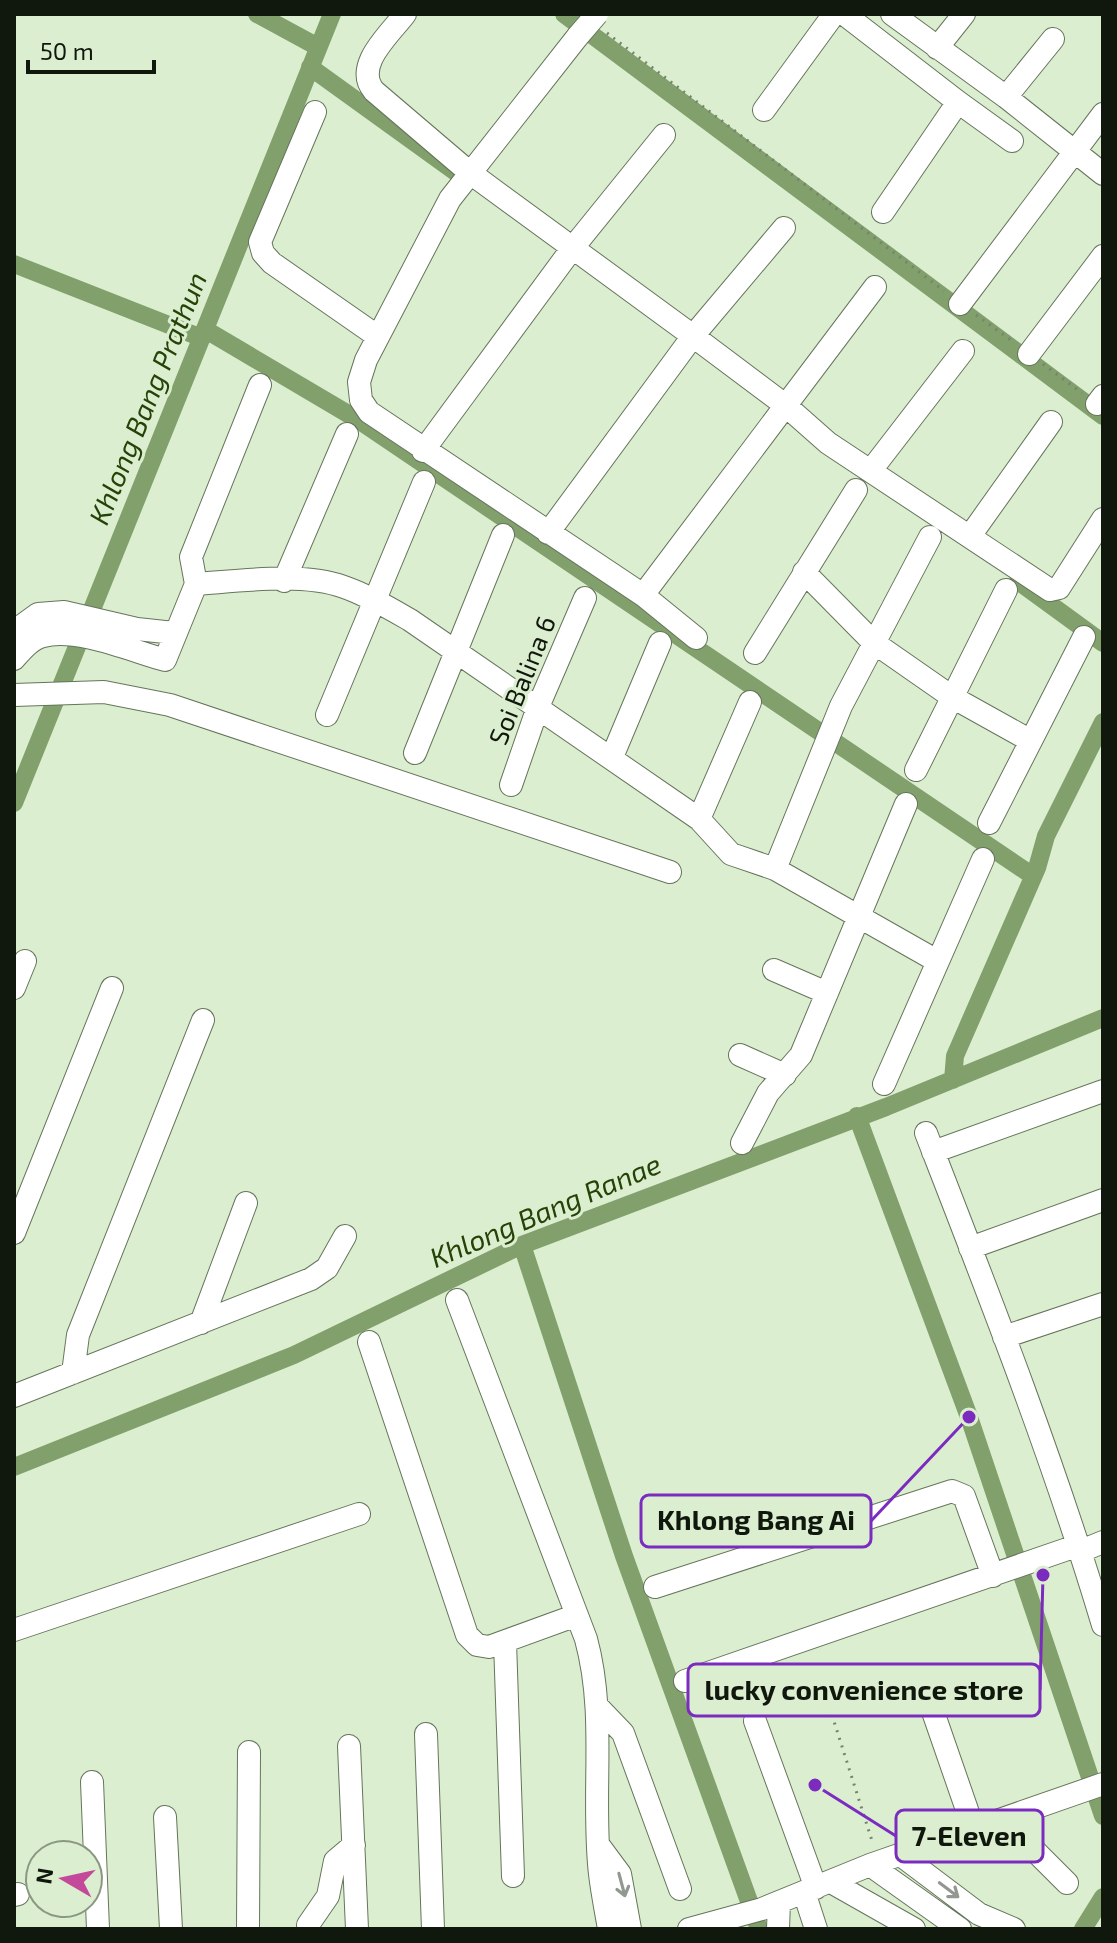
<svg xmlns="http://www.w3.org/2000/svg" width="1117" height="1943" font-family="'Exo 2',sans-serif">
  <rect width="100%" height="100%" fill="#dceed0"/>
  <g fill="none" stroke-linecap="round" stroke-linejoin="round">
    <path stroke="#81a06c" stroke-width="18" d="M257,14L318,47
      M564,14L1103,416
      M310,67L457,173
      M14,264L202,338
      M206,330L360,421L1033,876
      M1018,581L1103,643
      M14,803L332,14
      M953,1080L955,1056L1037,868L1046,836L1103,722
      M857,1116L969,1417L1103,1816
      M522,1245L624,1556L759,1929
      M14,1467L294,1355L522,1245L886,1107L1103,1018
      M1083,1929L1103,1897"/>
    <g stroke="#65755b" stroke-width="24">
      <path id="minor" d="M405,14C389,35 353,66 374,91L469,172L693,336L785,405L828,443L1050,590L1059,588L1103,519
        M844,14L958,102L883,212
        M892,14L1006,97L1103,174
        M578,36L450,199L366,360L359,382L361,400L369,412L643,595L696,638
        M937,48L964,14
        M1006,97L1053,39
        M958,102L1012,141
        M764,110L834,14
        M315,112L260,242L263,253L272,263L377,336
        M960,304L1103,114
        M1029,354L1103,256
        M1097,404L1103,396
        M423,451L571,250L664,135
        M872,469L963,351
        M548,533L693,336L784,228
        M970,536L1051,422
        M804,572L873,642L952,697L1031,741
        M284,581L347,434
        M196,584C239,581 303,572 344,587C367,595 389,608 410,620L699,819L731,854L775,869L937,961
        M196,584L191,557L260,385
        M643,595L875,287
        M14,642L20,627L38,614L64,612L137,629L174,633
        M755,653L856,490
        M14,659C22,650 31,639 43,636C77,627 132,651 165,660L196,584
        M14,695L104,692L170,705L670,872
        M327,715L424,482
        M415,753L503,535
        M612,757L660,643
        M916,770L1006,590
        M511,785L538,707L585,598
        M699,819L750,702
        M989,823L1084,637
        M775,869L841,706L930,537
        M774,970L827,993
        M14,988L25,961
        M740,1055L785,1075
        M884,1084L983,859
        M926,1133C989,1295 1053,1458 1103,1625
        M742,1143L768,1093L801,1055L906,804
        M933,1152L1103,1091
        M14,1233L112,988
        M970,1248L1103,1200
        M457,1300L586,1639C607,1716 591,1795 600,1874C602,1892 606,1911 609,1929
        M201,1323L246,1203
        M1004,1337L1103,1304
        M369,1342L467,1635L477,1645L489,1647L577,1615
        M73,1373L78,1335L203,1020
        M14,1396L311,1279L327,1268L345,1236
        M1081,1551L1103,1542
        M655,1587L952,1491L964,1496L993,1576
        M14,1630L359,1514
        M505,1642L513,1876
        M685,1681L1079,1545
        M923,1683L974,1830
        M598,1707L623,1733L680,1889
        M755,1721L816,1888
        M426,1734L433,1929
        M349,1746L357,1929
        M92,1782L98,1929
        M165,1817L171,1929
        M1006,1818L1019,1835L1067,1883
        M600,1847L620,1874L630,1929
        M902,1856L979,1914L1014,1929
        M870,1865L960,1929
        M831,1882L914,1929
        M804,1892L816,1929
        M14,1895L18,1894
        M308,1925L328,1896L335,1861L354,1845
        M248,1929L249,1752
        M689,1929L762,1909L870,1865L1103,1784
        M778,1929L779,1902"/>
    </g>
    <path stroke="#77846f" stroke-width="3" stroke-dasharray="2 6" stroke-linecap="butt" d="M607,33L944,291
      M976,315L1015,343
      M1043,364L1082,393
      M832,1715L873,1844"/>
    <use href="#minor" stroke="#fff" stroke-width="22"/>
    <g stroke="#65755b" stroke-width="24" stroke-linecap="butt">
      <path id="minor-bridge" d="M578,36L597,14"/>
    </g>
    <use href="#minor-bridge" stroke="#fff" stroke-width="22"/>
  </g>
  <defs><path id="oneway-shaft" d="M-6 0H5M1.5-3L5.5 0L1.5 3" fill="none" stroke-width="1.6" stroke-linecap="round" stroke-linejoin="round" transform="scale(2)"/></defs>
  <g stroke="#939792">
    <use href="#oneway-shaft" transform="translate(622 1885) rotate(75)"/>
    <use href="#oneway-shaft" transform="translate(949 1890) rotate(37)"/>
  </g>
  <g text-anchor="middle" dominant-baseline="central" stroke-width="6" stroke-linejoin="round" paint-order="stroke">
    <g font-size="26" fill="#10170c" stroke="#dceed0">
      <text transform="translate(521 680) rotate(-68)">Soi Balina 6</text>
    </g>
    <g font-size="28" font-style="italic" fill="#254207" stroke="#dceed0">
      <text transform="translate(147 398) rotate(-68)">Khlong Bang Prathun</text>
      <text transform="translate(545 1210) rotate(-23)">Khlong Bang Ranae</text>
    </g>
  </g>
  <path fill="none" stroke="#7b2cbf" stroke-width="3" d="M969 1417L871 1521M1043 1575L1040 1690M815 1785L896 1836"/>
  <g fill="#7b2cbf" stroke="#dceed0" stroke-width="3">
    <circle cx="969" cy="1417" r="8"/>
    <circle cx="1043" cy="1575" r="8"/>
    <circle cx="815" cy="1785" r="8"/>
  </g>
  <g fill="#dceed0" stroke="#7b2cbf" stroke-width="3">
    <rect x="641" y="1495" width="230" height="52" rx="8"/>
    <rect x="688" y="1664" width="352" height="52" rx="8"/>
    <rect x="896" y="1810" width="147" height="52" rx="8"/>
  </g>
  <g font-size="28" text-anchor="middle" font-weight="bold" fill="#10170c">
    <text x="756" y="1530">Khlong Bang Ai</text>
    <text x="864" y="1700">lucky convenience store</text>
    <text x="969" y="1846">7-Eleven</text>
  </g>
  <rect width="1117" height="1943" fill="none" stroke="#10170c" stroke-width="32"/>
  <g transform="translate(64 1879) rotate(279)"><circle r="38" fill="#dceed0" stroke="#8a9882" stroke-width="2"/>
  <path d="M0-6L14 30L0 20L-14 30Z" fill="#c4499b"/>
  <text y="-12" font-size="22" font-weight="bold" text-anchor="middle" fill="#10170c">N</text>
  </g>
  <path d="M28 60v12h126v-12" fill="none" stroke="#10170c" stroke-width="4"/>
  <text x="40" y="60" font-size="24" fill="#10170c" stroke="#dceed0" stroke-width="6" paint-order="stroke">50 m</text>
</svg>
